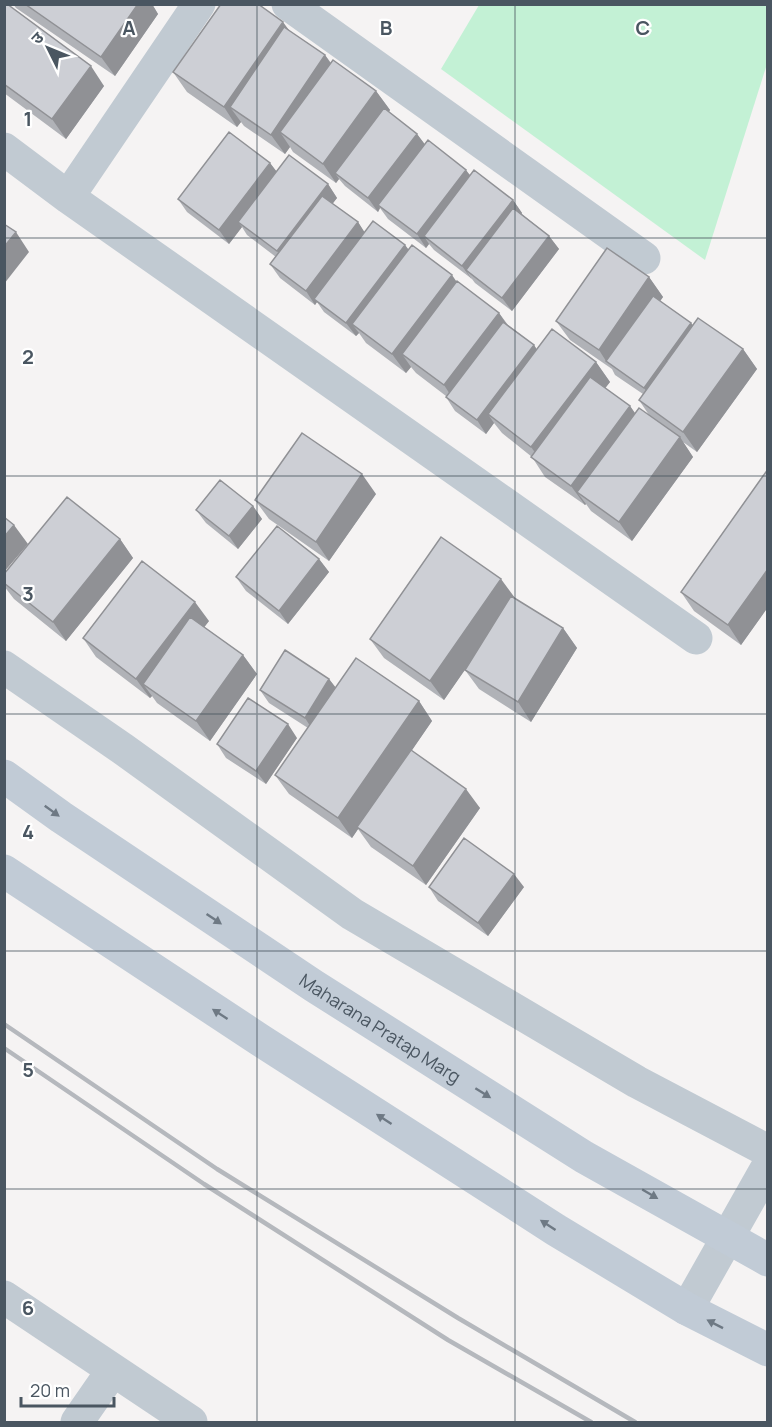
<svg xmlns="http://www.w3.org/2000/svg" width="772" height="1427" font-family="Manrope,'Noto Sans Devanagari',sans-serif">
  <rect width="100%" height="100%" fill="#f5f3f3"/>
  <path fill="#c3f1d5" d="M479,5H767V64L705,260L441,69Z"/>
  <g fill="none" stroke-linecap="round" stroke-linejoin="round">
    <path stroke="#c1cad2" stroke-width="33" d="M288,4L644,258
      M4,149L68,197L696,638
      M68,197L199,4
      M4,667L123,749L352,914L637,1082L768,1151
      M4,1297L191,1422
      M687,1309L768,1166
      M77,1422L113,1370"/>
    <g stroke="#c1cbd6" stroke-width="33">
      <path id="s1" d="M4,776L61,817L314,986L584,1157L768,1260"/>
      <path d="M4,871L260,1040L556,1230L687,1309L768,1350"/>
    </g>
    <path stroke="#b5b8bd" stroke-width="4.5" d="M4,1024L217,1169L458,1318L635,1422
      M4,1048L204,1184L448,1340L591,1422"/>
  </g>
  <path fill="#b0b2b7" d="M4,4L104,86L66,139L4,93Z
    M13,4H152L158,14L115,76L16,8Z
    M290,32L325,55L331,63L376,91L390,110L389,112L417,134L424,144L470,175L513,200L522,213V214L549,236L559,249L512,311L475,283L472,279L434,250L429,244L426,248L388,219L380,208L378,212L345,186L339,179L336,183L293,152L290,147L285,154L244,126L241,122L237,127L187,92L173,72Z
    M270,163L276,171L328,184L337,198L332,204L358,222L364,232L405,245L409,250L457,282L499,313L508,325L534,345L537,350L596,362L610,382L605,388L630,406L635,413L649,415L639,400L643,394L615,375L612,369L570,340L556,321L649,277L663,297L660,301L691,323L693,325L743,349L757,369L697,452L683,442L693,457L632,541L591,511L586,504L585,505L545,477L532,457L502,433L494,423L486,434L455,411L446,397V396L416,373L411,367L406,373L366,343L359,333L356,336L324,312L317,302L315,305L280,278L270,264L276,257L247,235L242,227L229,244L187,212L178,199Z
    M768,469V607L741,645L694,611L681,592Z
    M376,494L329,561L269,519L255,500Z
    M253,506L262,519L238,549L206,523L196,510Z
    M120,539L133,558L66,641L14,599L4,586V574Z
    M319,559L329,572L288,624L246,591L236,577Z
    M514,598L563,628L577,648L531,722L479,689L465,670L469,663L444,700L384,658L370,639Z
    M209,621L204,627L243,655L257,674L210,741L157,703L152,696L150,698L96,657L83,638Z
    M329,679L336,688L419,701L432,721L411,751L480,808L426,885L371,847L358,829L352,838L289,794L275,775L308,728L269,703L260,690Z
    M297,738L266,784L226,758L217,744Z
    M429,887H524L488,936L438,901Z"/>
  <path fill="#909195" d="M138,4H152L158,14L115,76L101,57Z
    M283,22L297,41L230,107L241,122L237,127L224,107Z
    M325,55L338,74L280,132L290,147L285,154L271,135Z
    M91,66L104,86L66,139L52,119Z
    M376,91L390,110L341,177L335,173L339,179L336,183L323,164Z
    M417,134L427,147L378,205L380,208L378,212L368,198Z
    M270,163L280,176L238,222L242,227L229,244L219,230Z
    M466,170L476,183L424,236L429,244L426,248L417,234Z
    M328,184L337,198L286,264L277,251Z
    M513,200L522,213L474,276L466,270L472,280L462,266Z
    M358,222L367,236L314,299L317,302L315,305L306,291Z
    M16,232L29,252L4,284V247Z
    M549,236L559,249L512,311L502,298Z
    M405,245L415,259L352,324L359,333L356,336L346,323Z
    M452,275L465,294L402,354L411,367L406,373L392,354Z
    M649,277L663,297L614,367L606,361L599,350Z
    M499,313L512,332L457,405L444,385Z
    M691,323L701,336L654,402L644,388Z
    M534,345L543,359L488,414L494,423L486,434L477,420Z
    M743,349L757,369L697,452L683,432Z
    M596,362L610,382L545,466L531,447Z
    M630,406L643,425L577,492L586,504L585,505L571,486Z
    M680,437L693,457L632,541L619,522Z
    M362,474L376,494L329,561L316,542Z
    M253,506L262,519L238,549L229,536Z
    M14,525L28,544L4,572V537Z
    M120,539L133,558L66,641L53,622Z
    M319,559L329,572L288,624L279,611Z
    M768,569V607L741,645L728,625Z
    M501,579L515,598L444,700L430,681Z
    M195,602L209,621L155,692L143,684L152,696L150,698L136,679Z
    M563,628L577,648L531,722L518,702Z
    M243,655L257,674L210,741L196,721Z
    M329,679L339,692L314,732L305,718Z
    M419,701L432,721L352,838L338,818Z
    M288,724L297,738L266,784L256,771Z
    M466,789L480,808L426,885L413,866Z
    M514,874L524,887L488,936L478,923Z"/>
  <path fill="#cdcfd5" stroke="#909195" stroke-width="1.5" d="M4,4H7L91,66L52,119L4,84Z
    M25,4H138L101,57Z
    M221,4H258L283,22L224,107L173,72Z
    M284,27L325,55L271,135L230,107Z
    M333,60L376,91L323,164L280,132Z
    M384,108L417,134L368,198L335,173Z
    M229,132L270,163L219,230L178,199Z
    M428,140L466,170L417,234L378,205Z
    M289,155L328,184L277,251L238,222Z
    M474,170L513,200L462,266L424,236Z
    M322,196L358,222L306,291L270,264Z
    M513,208L549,236L502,298L466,270Z
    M373,221L405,245L346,323L314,299Z
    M4,224L16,232L4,247Z
    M412,245L452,275L392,354L352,324Z
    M607,248L649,277L599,350L556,321Z
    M457,281L499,313L444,385L402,354Z
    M653,296L691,323L644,388L606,361Z
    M698,318L743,349L683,432L639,400Z
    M503,322L534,345L477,420L446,397Z
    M552,329L596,362L531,447L488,414Z
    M590,377L630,406L571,486L531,457Z
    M639,408L680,437L619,522L577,492Z
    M302,433L362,474L316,542L255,500Z
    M768,469V569L728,625L681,592Z
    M220,480L253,506L229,536L196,510Z
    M67,497L120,539L53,622L4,583V574Z
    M4,517L14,525L4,537Z
    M277,526L319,559L279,611L236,577Z
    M441,537L501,579L430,681L370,639Z
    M142,561L195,602L136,679L83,638Z
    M511,596L563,628L518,702L465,670Z
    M190,617L243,655L196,721L143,684Z
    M285,650L329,679L305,718L260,690Z
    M356,658L419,701L338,818L275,775Z
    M248,698L288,724L256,771L217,744Z
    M411,750L466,789L413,866L357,827Z
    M464,838L514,874L478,923L429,887Z"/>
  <defs><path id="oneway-solid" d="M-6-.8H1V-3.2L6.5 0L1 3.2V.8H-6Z" transform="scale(1.5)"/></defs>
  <g fill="#6e7984">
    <use href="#oneway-solid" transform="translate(52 811) rotate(36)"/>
    <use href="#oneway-solid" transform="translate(214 919) rotate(34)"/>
    <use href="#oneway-solid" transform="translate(220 1014) rotate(-147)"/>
    <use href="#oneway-solid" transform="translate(483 1093) rotate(32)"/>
    <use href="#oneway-solid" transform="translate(384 1119) rotate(-147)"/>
    <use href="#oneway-solid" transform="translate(650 1194) rotate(30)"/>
    <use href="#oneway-solid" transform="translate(548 1225) rotate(-147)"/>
    <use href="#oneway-solid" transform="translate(715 1324) rotate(-153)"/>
  </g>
  <path fill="none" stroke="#4a5661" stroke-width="1.5" stroke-opacity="0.55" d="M257,4V1422M515,4V1422M4,238H768M4,476H768M4,714H768M4,951H768M4,1189H768"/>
  <g text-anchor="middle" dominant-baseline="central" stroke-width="4.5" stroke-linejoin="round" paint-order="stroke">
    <g font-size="18" fill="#4a5661" stroke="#fff">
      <text stroke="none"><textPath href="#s1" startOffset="453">Maharana Pratap Marg</textPath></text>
    </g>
  </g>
  <g font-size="20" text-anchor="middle" font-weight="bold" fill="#4a5661" stroke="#fff" stroke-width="4.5" stroke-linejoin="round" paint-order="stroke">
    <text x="129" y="35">A</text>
    <text x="386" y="35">B</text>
    <text x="643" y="35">C</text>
    <text x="28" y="126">1</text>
    <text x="28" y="364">2</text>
    <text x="28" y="601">3</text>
    <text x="28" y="839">4</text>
    <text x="28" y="1077">5</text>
    <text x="28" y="1315">6</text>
  </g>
  <rect width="772" height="1427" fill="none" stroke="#4a5661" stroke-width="12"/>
  <g transform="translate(48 48) rotate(313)" stroke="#ffffff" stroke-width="4.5" paint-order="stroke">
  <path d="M0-4.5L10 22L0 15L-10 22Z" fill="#4a5661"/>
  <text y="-9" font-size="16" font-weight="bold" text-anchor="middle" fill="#4a5661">उ</text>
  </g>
  <path d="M21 1397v9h93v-9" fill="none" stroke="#4a5661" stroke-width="3"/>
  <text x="30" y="1397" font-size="18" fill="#4a5661" stroke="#ffffff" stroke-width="4.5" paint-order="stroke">20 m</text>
</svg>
